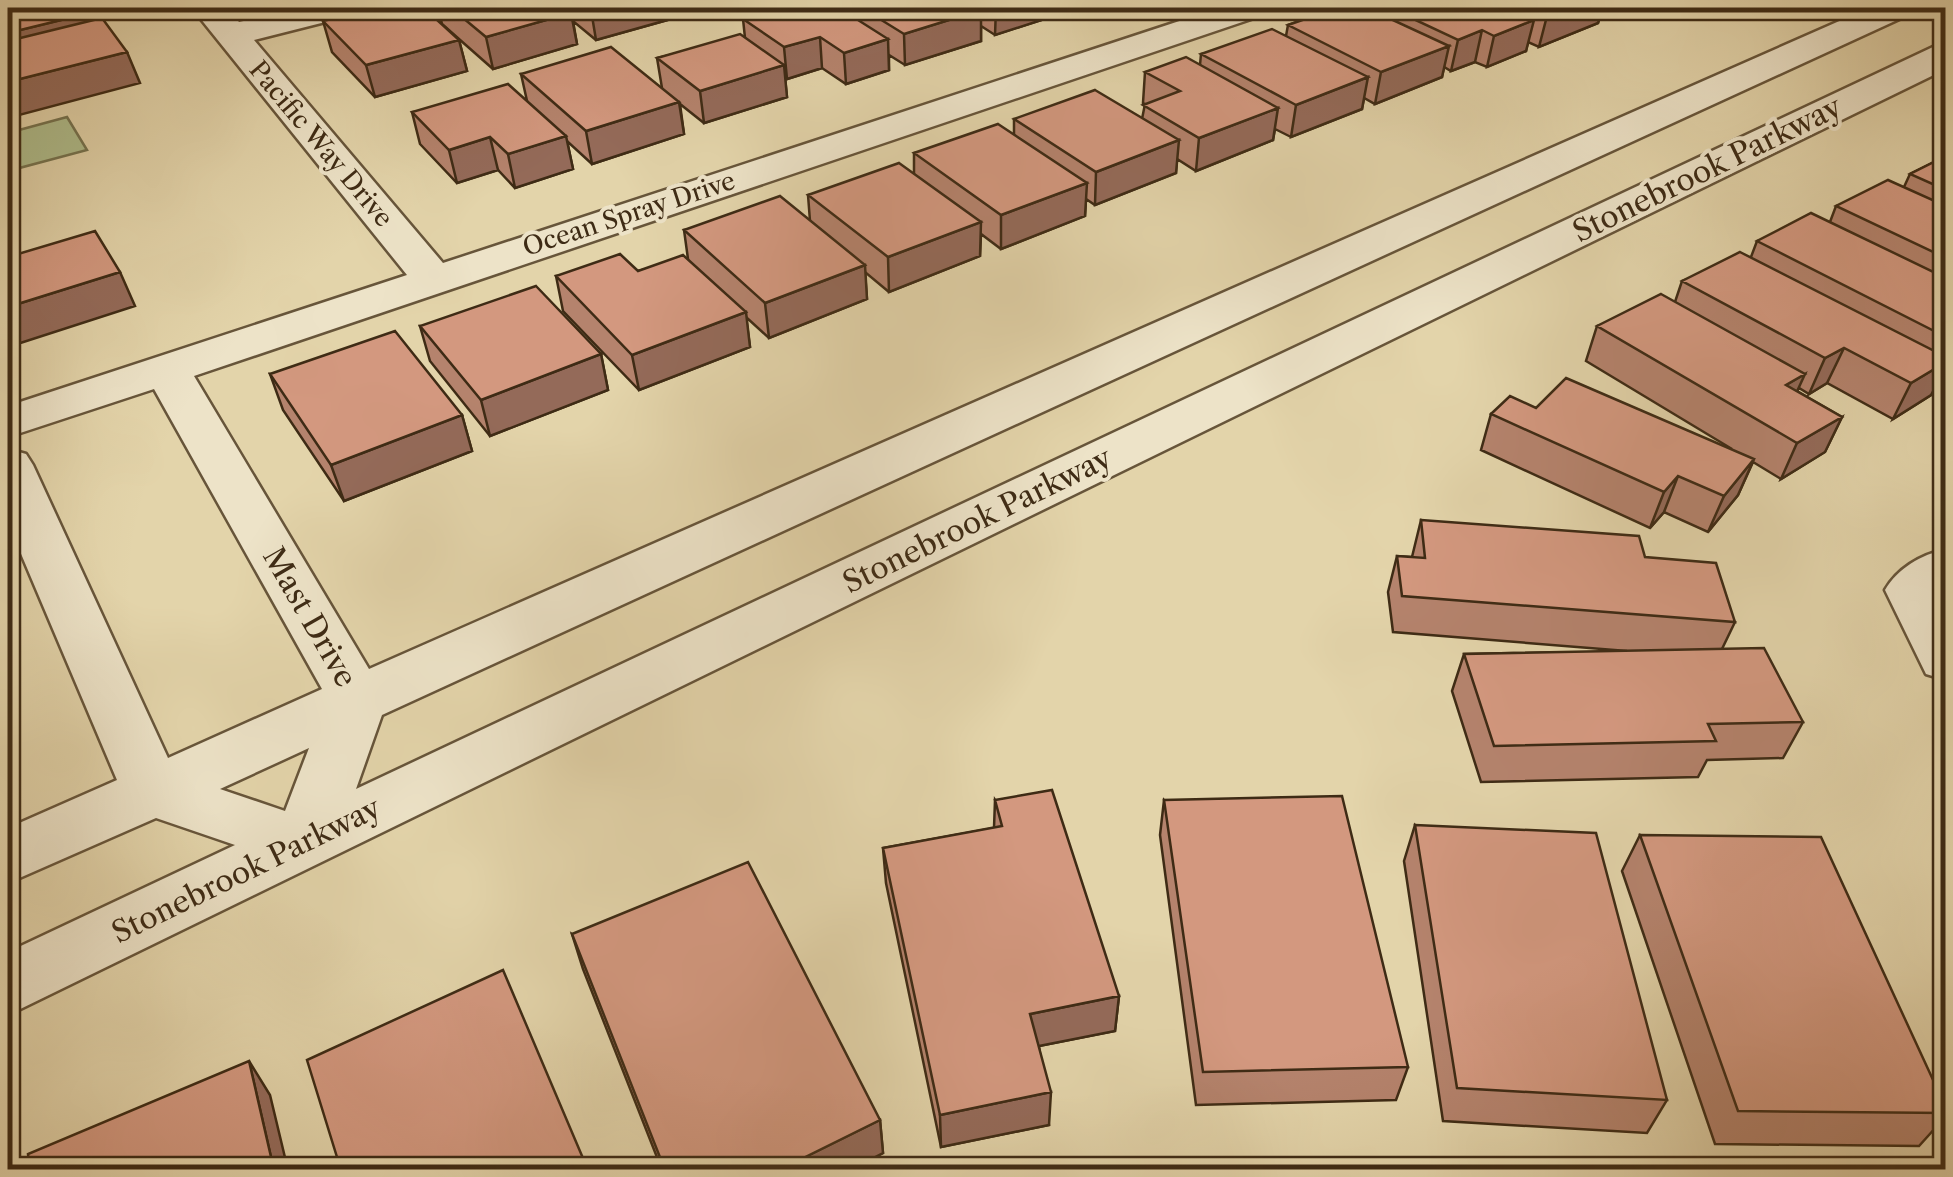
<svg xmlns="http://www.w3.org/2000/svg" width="1953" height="1177" font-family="'Libre Caslon Text',serif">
  <rect width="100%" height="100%" fill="#e3d4aa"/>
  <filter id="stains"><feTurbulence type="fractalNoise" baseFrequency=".002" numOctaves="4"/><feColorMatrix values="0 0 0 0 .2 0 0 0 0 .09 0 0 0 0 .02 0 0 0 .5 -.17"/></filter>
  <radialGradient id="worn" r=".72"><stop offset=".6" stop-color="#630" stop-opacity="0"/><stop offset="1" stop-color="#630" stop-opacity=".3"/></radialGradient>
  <path fill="#afbd8c" stroke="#767450" stroke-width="2.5" d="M67,117L87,150L8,171V133Z"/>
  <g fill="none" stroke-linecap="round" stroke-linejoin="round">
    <g stroke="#67553a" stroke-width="5">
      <path id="minor" d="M192,8H227L239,22L301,8H358L353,15L254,40L443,263L1219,8H1268L1263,15L194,376L369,669L1869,8H1913L1908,15L382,715L356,789L1933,47L1946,44V69L8,1015V952L235,845L156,818L8,883V828L117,780L8,523V449L26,454L33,465L168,758L322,689L154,389L8,437V406L407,275ZM309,748L285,811L220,789Z
        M1946,549V680L1926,674L1885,590C1898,568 1921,555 1946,549Z"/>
    </g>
    <use href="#minor" fill="#ede3c8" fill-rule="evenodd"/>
  </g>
  <path fill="#b5836d" stroke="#3e2b15" stroke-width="2.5" d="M438,8H676L678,17L596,40L573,21L577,44L493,69L442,24Z
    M686,8H725L697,16Z
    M782,8H1066V12L995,35L981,26V41L905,65L889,55V70L846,84L822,68L787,79L785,77L787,97L704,123L680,104L684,134L592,164L567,141L573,169L515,188L498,170L457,183L420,144L412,112L527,101L521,74L662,88L657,58L745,38L743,19Z
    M1337,8H1608L1602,10L1598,23L1539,47L1528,42L1526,51L1487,67L1475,62L1451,71L1444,67L1442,77L1375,104L1364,98L1362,109L1291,137L1275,129L1273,140L1196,171L1177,159L1176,173L1095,205L1086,199L1085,216L1001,249L981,234L980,256L889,292L865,272L867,299L769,338L746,317L750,347L639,390L563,311L556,276L638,271L688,259L684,230L810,221L808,195L914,174V153L1014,135V119H1142L1145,104L1143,103L1145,72L1200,65L1201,54L1286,36L1288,25Z
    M323,21L459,40L467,71L375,97L332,52Z
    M1946,156V381L1940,378L1931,395L1893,419L1827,383L1809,394L1799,388L1797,391L1842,417L1825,452L1781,479L1753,462L1738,495L1708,532L1664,512L1650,528L1481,450L1491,414L1732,449L1586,361L1597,326L1675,302L1682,281L1751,257L1757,241L1830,222L1836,206L1904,187L1910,174Z
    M420,326L601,354L608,390L490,436L430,361Z
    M270,374L462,415L472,451L344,501L283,410Z
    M1421,520L1735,622L1722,649L1803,722L1783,758L1707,760L1698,777L1481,782L1452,691L1464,654L1627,651L1393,632L1388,592L1397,556L1412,557Z
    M995,800L1119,996L1115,1031L1039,1046L1049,1125L941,1147L886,883L883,848L994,828Z
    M1164,800L1408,1067L1396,1100L1196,1105L1160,835Z
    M1415,825L1667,1100L1647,1133L1443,1121L1404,861Z
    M1640,835L1946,1108V1116L1919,1146L1715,1144L1622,871Z
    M572,934L880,1120L883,1153L850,1170H662L583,969Z"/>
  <path fill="#946a59" stroke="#3e2b15" stroke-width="2.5" d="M598,8H676L678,17L596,40L591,10Z
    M696,8H725L697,16Z
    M996,8H1066V12L995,35Z
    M1570,8H1608L1602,10L1598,23L1539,47L1547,16Z
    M981,10V41L905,65L904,34Z
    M98,11L110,41L8,67V33Z
    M571,13L577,44L493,69L486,37Z
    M1534,20L1526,51L1487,67L1494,36Z
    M1482,30L1475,62L1451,71L1458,40Z
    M820,37L822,68L787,79L784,47Z
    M888,39L889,70L846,84L844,53Z
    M459,40L467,71L375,97L366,65Z
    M1449,46L1442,77L1375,104L1381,72Z
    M127,52L140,83L8,118V82Z
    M784,65L787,97L704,123L700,91Z
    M1368,77L1362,109L1291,137L1296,105Z
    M679,102L684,134L592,164L586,131Z
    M1278,108L1273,140L1196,171L1199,138Z
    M566,136L573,169L515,188L508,154Z
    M490,137L498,170L457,183L449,150Z
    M1179,140L1176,173L1095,205L1096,172Z
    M1087,183L1085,216L1001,249V215Z
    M981,222L980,256L889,292L888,257Z
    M865,265L867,299L769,338L765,303Z
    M120,272L135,306L8,347V307Z
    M746,312L750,347L639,390L632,355Z
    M1844,348L1827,383L1809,394L1825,358Z
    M601,354L608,390L490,436L481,400Z
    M1946,362V368L1931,395L1893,419L1911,383Z
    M1805,374L1789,409L1786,385Z
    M462,415L472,451L344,501L331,465Z
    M1842,417L1825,452L1781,479L1797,443Z
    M1754,459L1738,495L1708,532L1724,496Z
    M1678,476L1664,512L1650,528L1664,492Z
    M1119,996L1115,1031L1029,1048L1030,1014Z
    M249,1061L270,1095L288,1170H274Z
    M1051,1092L1049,1125L941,1147L940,1115Z
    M880,1120L883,1153L850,1170H779Z"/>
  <path fill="#d3987f" stroke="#3e2b15" stroke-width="2.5" d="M8,8H96L98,11L8,33Z
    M376,8H424L459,40L366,65L323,21Z
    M451,8H564L571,13L486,37Z
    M782,8H839L888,39L844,53L820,37L784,47L743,19Z
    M862,8H977L981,10L904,34Z
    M1337,8H1367L1449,46L1381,72L1288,25Z
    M1390,8H1504L1534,20L1494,36L1482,30L1458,40Z
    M1527,8H1570L1547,16Z
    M102,18L127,52L8,82V41Z
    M1272,29L1368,77L1296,105L1201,54Z
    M740,34L784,65L700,91L657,58Z
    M611,47L679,102L586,131L521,74Z
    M1186,57L1278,108L1199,138L1143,105L1180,91L1145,72Z
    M508,84L566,136L508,154L490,137L449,150L412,112Z
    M1095,90L1179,140L1096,172L1014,119Z
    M998,124L1087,183L1001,215L914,153Z
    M1946,156V190L1910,174Z
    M899,163L981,222L888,257L808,195Z
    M1888,180L1946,206V258L1836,206Z
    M780,196L865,265L765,303L684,230Z
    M1811,213L1946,278V337L1757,241Z
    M95,231L120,272L8,307V257Z
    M1740,252L1946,357V362L1911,383L1844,348L1825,358L1682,281Z
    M620,254L638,271L683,255L746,312L632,355L556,276Z
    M536,286L601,354L481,400L420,326Z
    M1661,294L1805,374L1786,385L1842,417L1797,443L1597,326Z
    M395,331L462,415L331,465L270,374Z
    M1566,378L1754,459L1724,496L1678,476L1664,492L1491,414L1510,396L1536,408Z
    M1421,520L1639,536L1645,557L1716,563L1735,622L1402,596L1397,556L1425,558Z
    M1764,648L1803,722L1708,724L1716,741L1494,746L1464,654Z
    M1052,790L1119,996L1030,1014L1051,1092L940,1115L883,848L1002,826L995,800Z
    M1342,796L1408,1067L1203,1072L1164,800Z
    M1415,825L1596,833L1667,1100L1457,1088Z
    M1640,835L1821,837L1946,1108V1113L1738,1111Z
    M748,862L880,1120L779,1170H665L572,934Z
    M503,970L588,1170H341L307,1060Z
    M249,1061L274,1170H30L28,1154Z"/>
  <g text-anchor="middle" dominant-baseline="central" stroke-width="8" stroke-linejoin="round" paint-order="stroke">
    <g font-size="25" fill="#3e2b15" stroke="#ede3c8">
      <text transform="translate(321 144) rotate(50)">Pacific Way Drive</text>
      <text transform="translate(629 214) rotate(-18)">Ocean Spray Drive</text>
    </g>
    <g font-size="30" fill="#3e2b15" stroke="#ede3c8">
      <text transform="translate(1707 169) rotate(-26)">Stonebrook Parkway</text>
      <text transform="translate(977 520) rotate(-26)">Stonebrook Parkway</text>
      <text transform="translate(310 617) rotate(60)">Mast Drive</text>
      <text transform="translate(246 870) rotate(-26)">Stonebrook Parkway</text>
    </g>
  </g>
  <rect width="1953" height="1177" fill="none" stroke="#e3d4aa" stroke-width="40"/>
  <rect x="10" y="10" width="1933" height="1157" fill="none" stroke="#3e2b15" stroke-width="5"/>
  <rect x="20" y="20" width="1913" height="1137" fill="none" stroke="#3e2b15" stroke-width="2.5"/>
  <rect width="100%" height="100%" filter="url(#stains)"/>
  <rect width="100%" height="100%" fill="url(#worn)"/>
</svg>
